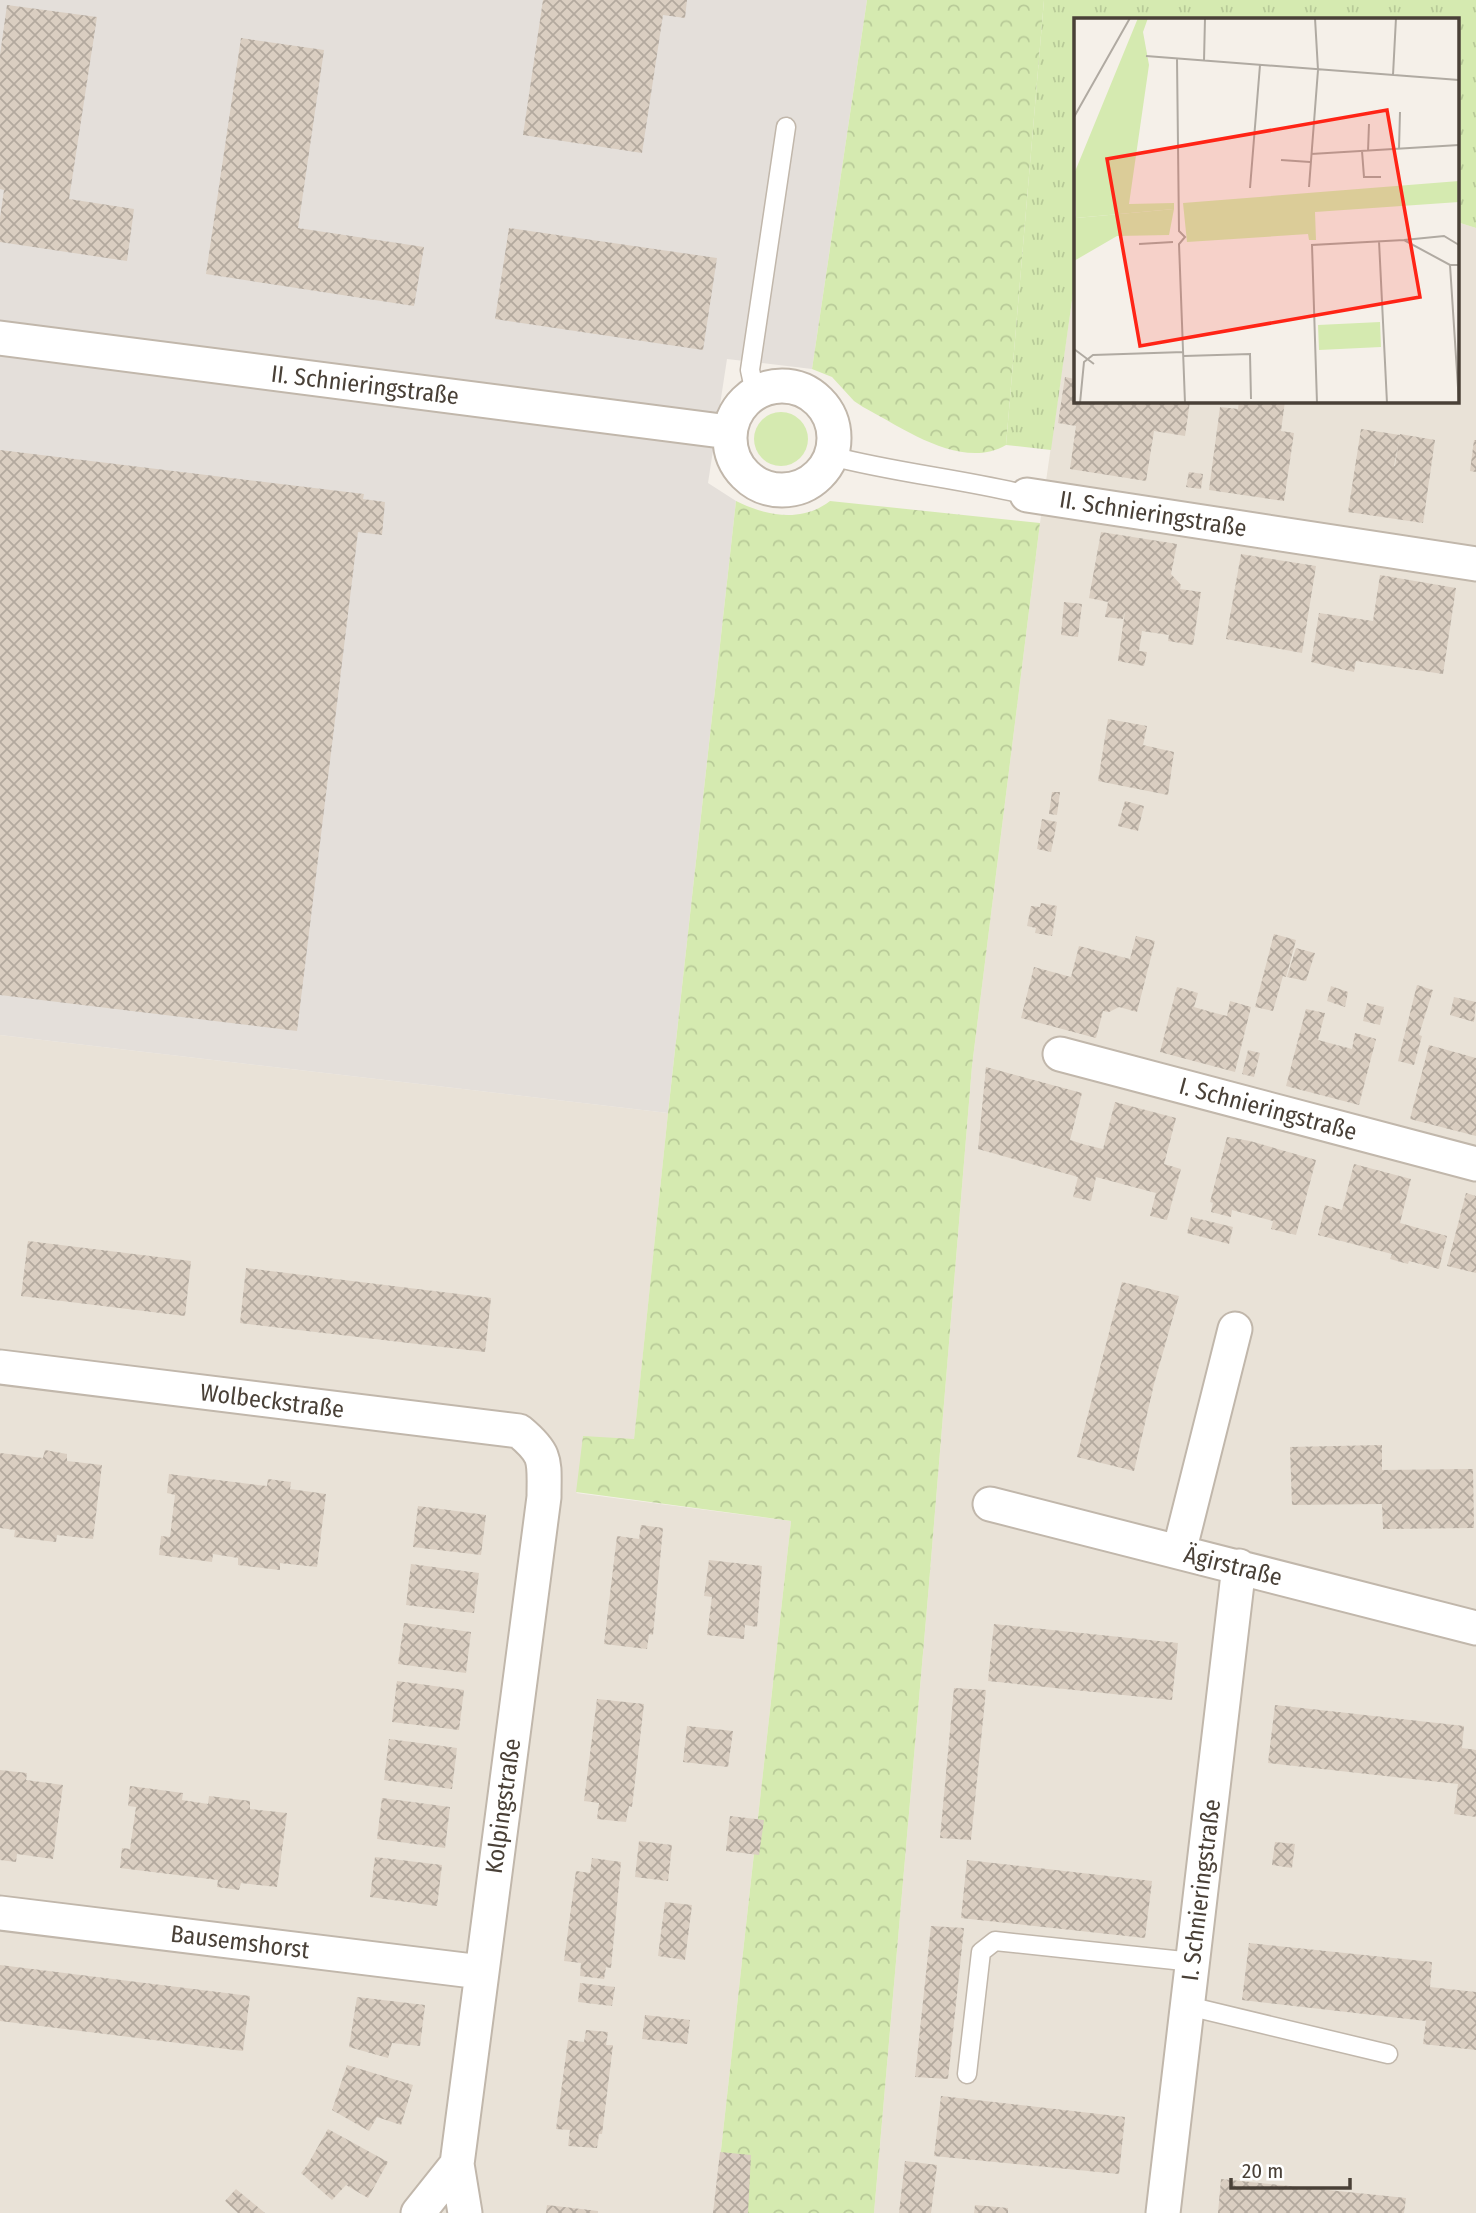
<svg xmlns="http://www.w3.org/2000/svg" width="1476" height="2213" font-family="'Fira Sans Condensed',sans-serif">
  <defs>
    <pattern id="forest-crowns" width="20" height="18" patternUnits="userSpaceOnUse" patternTransform="scale(1.75)"><rect width="20" height="18" fill="#d5eab0"/><path d="M2 6a3 3 0 1 1 6 0M12 15a3 3 0 1 1 6 0" fill="none" stroke="#b8ca98"/></pattern>
    <pattern id="park-tufts" width="24" height="20" patternUnits="userSpaceOnUse" patternTransform="scale(1.75)"><rect width="24" height="20" fill="#d5eab0"/><path d="M3 7l-1-3M5 7V3M7 7l1-3M15 17l-1-3M17 17v-4M19 17l1-3" fill="none" stroke="#b8ca98"/></pattern>
    <pattern id="building-cross-hatch" width="8" height="8" patternUnits="userSpaceOnUse" patternTransform="scale(1.75)"><rect width="8" height="8" fill="#dacec1"/><path d="M0 0l8 8M0 8l8-8" fill="none" stroke="#b3a99e"/></pattern>
  </defs>
  <rect width="100%" height="100%" fill="#f5f0e9"/>
  <path fill="#e9e2d7" d="M1457,222L1476,228V2213H874L928,1596L972,1066L1040,523L1075,279V401H1457Z
    M0,1035L668,1113L634,1440L576,1493L791,1521L714,2213H0Z"/>
  <path fill="#e4dfda" d="M0,0H867L812,369L727,359L708,483L736,501L668,1113L0,1035Z"/>
  <path fill="#d5eab0" d="M754 439a27 27 0 1 1 54 0a27 27 0 1 1-54 0Z"/>
  <path fill="url(#forest-crowns)" d="M867,0H1044L1006,445C962,471 903,428 863,407L854,401L832,377L812,369Z
    M736,501C766,516 802,523 830,501L1040,523L972,1066L928,1596L874,2213H714L791,1521L576,1492L583,1436L634,1439L668,1113Z"/>
  <path fill="url(#park-tufts)" d="M1044,0H1476V228L1457,222V19H1075V279L1051,450L1006,445Z"/>
  <path fill="url(#building-cross-hatch)" d="M543,0H687L685,18L663,15L642,153L523,135Z
    M7,5L97,17L69,199L134,209L127,261L0,242V218L4,190L0,189V55Z
    M241,38L324,50L298,228L424,247L414,306L206,274Z
    M509,228L717,258L703,350L495,319Z
    M1065,377L1075,379V401H1190L1185,436L1154,431L1146,481L1070,469L1076,426L1058,423Z
    M1239,401H1285L1281,431L1294,433L1284,501L1209,490L1220,407L1238,409Z
    M1361,429L1400,435L1394,466H1395L1400,434L1435,440L1423,523L1348,512Z
    M1474,440H1476V472L1470,471Z
    M0,450L364,494L363,499L385,502L382,535L358,532L297,1031L0,995Z
    M1189,472L1203,474L1201,489L1186,487Z
    M1101,532L1177,544L1171,574L1181,585L1180,589L1201,592L1193,645L1168,641L1169,635L1142,631L1139,651L1147,652L1144,666L1118,661L1125,611L1123,619L1105,617L1108,602L1089,598Z
    M1241,554L1316,566L1302,653L1226,639Z
    M1380,575L1456,588L1443,674L1356,661L1354,672L1311,662L1319,613L1373,621Z
    M1064,602L1082,604L1078,637L1061,635Z
    M1108,719L1147,726L1143,745L1174,752L1168,795L1098,781Z
    M1052,792H1060L1057,815L1049,814Z
    M1125,801L1144,806L1138,831L1118,826Z
    M1042,819L1057,822L1051,852L1037,849Z
    M1041,903L1057,906L1052,936L1035,933L1036,928L1027,926L1031,906L1040,907Z
    M1274,934L1296,940L1286,977L1283,976L1273,1011L1255,1007Z
    M1136,936L1155,941L1137,1012L1119,1007L1109,1012L1103,1011L1096,1038L1021,1018L1034,967L1071,977L1079,946L1130,959Z
    M1296,948L1315,953L1306,981L1287,977Z
    M1417,985L1433,990L1419,1035L1422,1036L1414,1065L1398,1061Z
    M1331,986L1348,992L1345,1007L1327,1001Z
    M1177,987L1198,993L1194,1007L1211,1012L1227,1016L1230,1001L1251,1007L1235,1072L1160,1052Z
    M1454,997L1476,1002L1474,1022L1450,1015Z
    M1367,1003L1384,1007L1380,1025L1363,1021Z
    M1306,1009L1325,1013L1318,1040L1352,1049L1355,1033L1376,1039L1359,1105L1286,1086Z
    M1429,1045L1476,1058V1136L1410,1119Z
    M1248,1050L1260,1053L1254,1077L1242,1074Z
    M986,1067L1082,1093L1070,1140L1086,1145L1103,1149L1115,1102L1176,1118L1164,1164L1181,1169L1167,1220L1150,1216L1156,1193L1096,1177L1091,1201L1073,1197L1078,1177L978,1149Z
    M1227,1137L1250,1141L1316,1160L1296,1235L1271,1229L1273,1221L1232,1210L1231,1217L1211,1212L1213,1203L1210,1202Z
    M1354,1164L1411,1179L1400,1223L1447,1236L1439,1269L1409,1261L1408,1264L1390,1259L1392,1254L1318,1235L1325,1205L1342,1210Z
    M1466,1193L1476,1196V1273L1447,1266Z
    M1191,1217L1233,1227L1229,1244L1187,1233Z
    M28,1241L191,1261L185,1316L21,1296Z
    M246,1268L491,1298L485,1352L240,1323Z
    M1122,1282L1179,1296L1154,1384L1134,1471L1077,1457Z
    M1382,1445V1470L1473,1469L1474,1528L1383,1529L1382,1504L1292,1505L1290,1447Z
    M45,1450L67,1454V1461L102,1465L93,1539L57,1535L56,1542L14,1537L15,1530L0,1528V1453L43,1458Z
    M169,1474L267,1486L268,1479L291,1482L290,1489L326,1494L317,1567L280,1563V1570L238,1565V1558L213,1554L212,1562L159,1555L161,1536L170,1537L175,1495L167,1493Z
    M418,1506L486,1515L481,1555L413,1547Z
    M641,1525L663,1528L653,1635L649,1634L647,1649L604,1644L617,1536L639,1539Z
    M709,1560L762,1566L757,1627L745,1625L744,1639L707,1635L712,1597L704,1596Z
    M411,1564L479,1573L474,1613L406,1605Z
    M404,1623L471,1632L466,1673L398,1664Z
    M994,1624L1178,1643L1172,1700L988,1681Z
    M397,1681L464,1690L459,1730L392,1722Z
    M954,1688L986,1690L971,1840L940,1838Z
    M597,1699L644,1704L632,1807L629,1806L626,1822L597,1819L599,1803L584,1801Z
    M1275,1705L1464,1726L1462,1748L1476,1750V1817L1454,1814L1458,1784L1268,1763Z
    M687,1726L733,1731L728,1767L683,1762Z
    M389,1739L457,1748L452,1789L384,1780Z
    M0,1770L27,1773L26,1780L63,1785L53,1859L17,1854L16,1862L0,1860Z
    M130,1786L183,1793L182,1800L208,1804L209,1796L250,1801V1809L287,1813L277,1887L241,1883L239,1890L217,1887L218,1880L120,1868L122,1848L130,1849L136,1807L128,1806Z
    M382,1798L450,1807L445,1848L377,1839Z
    M730,1816L764,1820L759,1855L726,1851Z
    M639,1841L672,1845L668,1881L635,1877Z
    M1275,1842L1295,1844L1292,1868L1272,1865Z
    M375,1857L442,1865L437,1906L370,1897Z
    M592,1858L621,1862L611,1968L606,1967L604,1979L580,1976L581,1963L564,1961L576,1871L590,1873Z
    M967,1860L1152,1881L1145,1938L961,1918Z
    M665,1902L692,1905L685,1960L658,1956Z
    M931,1926L964,1928L948,2079L915,2077Z
    M1249,1943L1432,1962L1430,1987L1476,1992V2050L1423,2044L1426,2021L1242,2000Z
    M0,1965L250,1996L243,2051L0,2021Z
    M580,1983L615,1987L612,2006L578,2002Z
    M357,1997L425,2005L420,2046L392,2043L388,2058L349,2047Z
    M645,2015L690,2020L687,2044L642,2039Z
    M586,2030L608,2032L606,2045H613L602,2134H599L597,2148L568,2146L570,2130L556,2129L568,2040L584,2042Z
    M347,2065L413,2085L401,2125L377,2117L369,2131L332,2110Z
    M941,2096L1125,2117L1119,2174L934,2156Z
    M328,2129L388,2162L368,2198L346,2185L332,2200L301,2173L308,2164Z
    M720,2152L751,2155L748,2213H713Z
    M905,2161L937,2165L931,2213H899Z
    M1221,2179L1406,2198L1404,2213H1218Z
    M236,2189L259,2208L265,2213H238L225,2201Z
    M547,2205L598,2211V2213H546Z
    M975,2205L1008,2208V2213H974Z"/>
  <g fill="none" stroke-linecap="round" stroke-linejoin="round">
    <g stroke="#c1b7ab" stroke-width="21">
      <path id="service" d="M755,393L750,370L786,127
        M831,456C896,473 962,479 1027,495
        M1188,2006L1388,2054
        M967,2074L981,1952L995,1941L1193,1962"/>
    </g>
    <g stroke="#c1b7ab" stroke-width="37">
      <path id="minor" d="M0,338L729,432
        M730 438a52 52 0 1 1 104 0a52 52 0 1 1-104 0Z
        M1027,495L1476,564
        M1060,1054L1476,1164
        M0,1367L519,1431C548,1455 544,1461 544,1497L457,2164L418,2213
        M990,1504L1476,1628
        M1179,1552L1235,1329
        M0,1913L481,1972
        M457,2164L465,2213
        M1163,2213L1239,1566"/>
    </g>
    <use href="#service" stroke="#fff" stroke-width="18"/>
    <use href="#minor" stroke="#fff" stroke-width="33"/>
  </g>
  <g text-anchor="middle" dominant-baseline="central" stroke-width="6" stroke-linejoin="round" paint-order="stroke">
    <g font-size="24" fill="#494037" stroke="#fff">
      <text transform="translate(365 385) rotate(7)">II. Schnieringstraße</text>
      <text transform="translate(1153 514) rotate(9)">II. Schnieringstraße</text>
      <text transform="translate(1268 1109) rotate(15)">I. Schnieringstraße</text>
      <text transform="translate(272 1401) rotate(7)">Wolbeckstraße</text>
      <text transform="translate(1233 1566) rotate(14)">Ägirstraße</text>
      <text transform="translate(503 1806) rotate(-82)">Kolpingstraße</text>
      <text transform="translate(1201 1890) rotate(-83)">I. Schnieringstraße</text>
      <text transform="translate(240 1942) rotate(7)">Bausemshorst</text>
    </g>
  </g>
  <g transform="translate(1074 18)">
    <rect width="385" height="385" fill="#f5f0e9"/>
    <path d="M385,163V184L241,194L242,222H235L234,216L113,224L109,185ZM100,191L95,217L43,218L0,243V194L2,200Z" fill="#d5eab0"/>
    <path d="M64,0H74L69,14L75,47L55,186L100,185V191L2,200L0,156ZM306,304L307,329L245,332L244,307Z" fill="#d5eab0"/>
    <path fill="none" stroke="#b0aaa2" stroke-width="2" d="M72,38L385,62M103,41L105,213L111,219L105,226L111,385M130,43L131,0M319,57L322,0M0,99L56,0M325,131L326,94M288,133L290,159H307M294,133L295,106M237,136L385,127M207,142L236,144M235,169L244,52L241,0M176,170L186,47M330,222L370,218L385,227M305,223L313,385M65,226L99,224M376,247L385,385M0,331L20,346M110,338L176,336L177,381M6,385L10,344L19,337L110,334M243,385L238,227L330,222L376,247H385"/>
    <path fill="#ff2416" fill-opacity="0.15" stroke="#ff2416" stroke-width="3.5" d="M313,92L346,279L66,328L33,141Z"/>
    <rect width="385" height="385" fill="none" stroke="#494037" stroke-width="3.5"/>
  </g>
  <path d="M1231 2178v10h119v-10" fill="none" stroke="#494037" stroke-width="3.5"/>
  <text x="1242" y="2178" font-size="21" fill="#494037" stroke="#ffffff" stroke-width="5" paint-order="stroke">20 m</text>
</svg>
